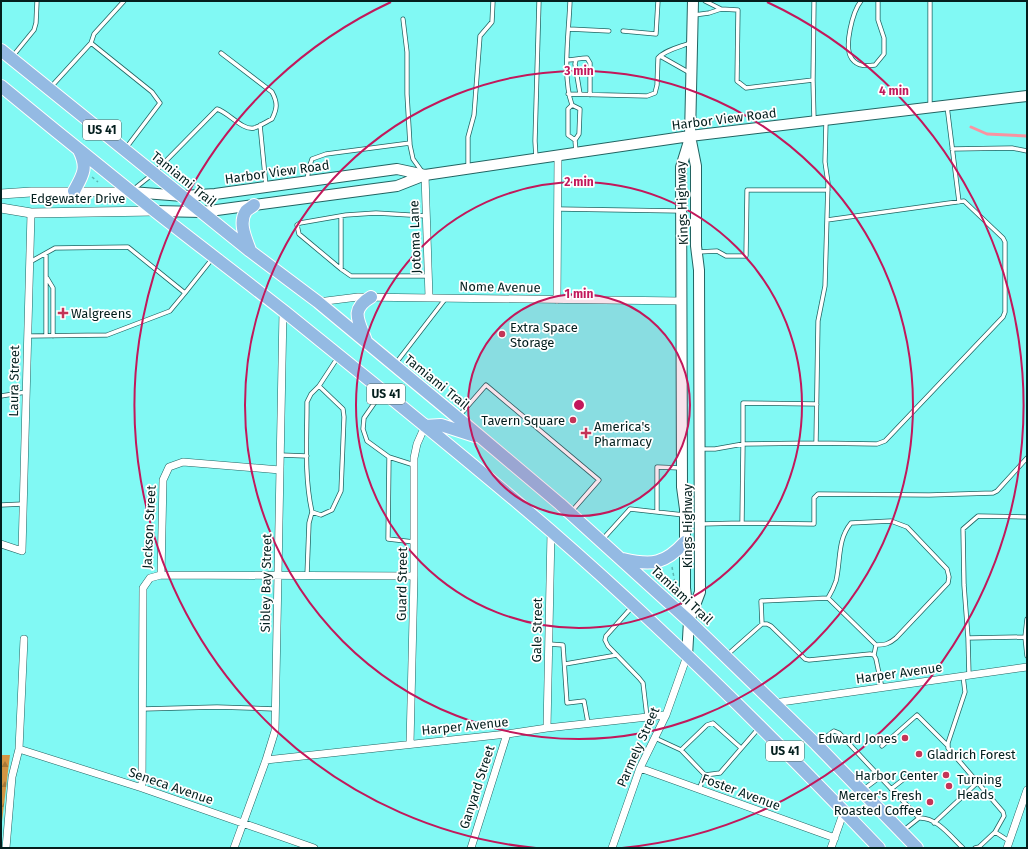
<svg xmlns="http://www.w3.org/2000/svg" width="1028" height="849" font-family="'Fira Sans',sans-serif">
  <defs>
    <pattern id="forest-firs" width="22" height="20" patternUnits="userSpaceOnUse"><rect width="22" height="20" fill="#d39543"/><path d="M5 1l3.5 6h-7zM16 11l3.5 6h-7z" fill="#a97937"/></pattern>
  </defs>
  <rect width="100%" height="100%" fill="#81f9f4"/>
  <path fill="url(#forest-firs)" d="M1,755H10L1,830Z"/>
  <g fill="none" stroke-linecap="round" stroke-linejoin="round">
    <path stroke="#f993a1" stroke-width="3" d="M971,127L987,134L1027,136"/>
    <g stroke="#226462" stroke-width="5">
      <path id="service" d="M124,1L94,34L91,43L152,92L160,103L126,148
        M570,1C569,31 562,77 572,105L580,109L579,134L575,140L576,152
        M705,1L721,9L738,10L737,81L746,88L813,80
        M861,1C853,11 843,47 852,59C858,67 867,66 875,65L884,54V38L878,20V1
        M694,15L709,13L721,9
        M403,19L407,52V94L410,145L413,159L423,173
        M569,29L609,31
        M623,31L656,34L658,1
        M660,56L690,73
        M12,57L34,30L36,23L37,1
        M567,60C574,60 580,58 587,58L590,63V95
        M576,60L575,64L580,94
        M50,88L91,43
        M568,94L647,96L655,93L657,85L658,58C665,50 680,47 690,43
        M572,105L568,109V135L575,140
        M947,106L959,202
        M930,107V1
        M814,120L813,80L814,1
        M826,121L825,162L828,183L825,286L818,321L816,443L877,444L885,441L1003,317L1005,312V242L1003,238L964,201L827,220
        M260,125L266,186
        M952,149L1012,148L1027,151
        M536,158L535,141L539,1
        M468,168V137L474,115L480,36L492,22L493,1
        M307,180L309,168L312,159L326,154L410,143
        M134,189L154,173L217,109C228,112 243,131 254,128C260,126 266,122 272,119C277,109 278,103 272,92L221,53
        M558,209L680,211
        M426,216L376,213L346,215L300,223L297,225L299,234L341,269L351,276H428
        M698,252L717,251L726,256H746L747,190H828
        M46,253V335
        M30,262L55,248L128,247L185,293L212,259
        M341,269V216
        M47,278L53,288V336
        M28,336L107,335L170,311L185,293
        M396,363L446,298
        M319,386L343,409L344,417L341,491L332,510L321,515L312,512C304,476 307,438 307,402L311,394L319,386L338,357
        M382,392L364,418L363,429L367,441L389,457L414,465
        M1,396L26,392
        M459,416L486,385L599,480L572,511
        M816,443L743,444V403L817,404
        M700,449H715L743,444L742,523L814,524V498L818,494L929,495L993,493L997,491L1027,458
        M280,455L307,456
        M389,457L388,539L414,542
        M1,505L23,504
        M657,512V467L681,468
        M701,524L742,523
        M602,540L630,509L684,515
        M307,575L309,523L312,512
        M828,598C831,593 834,587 836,581C841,560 837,540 851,523L891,521L907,527L947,569L949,577L948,583L896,638C889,644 885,645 876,645
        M632,607L606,636L605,640L608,646L639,678L643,683L647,717
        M762,624L761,601L828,598L876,645L874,655
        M1025,637L1027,619
        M968,638L964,585L963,529L978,516L1027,517
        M549,644L563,645L567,703L584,701L588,723
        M727,655L762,624H767L771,626L805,659L809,660L870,654L874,655L876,659L882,688
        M565,664L617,655
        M963,676L965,692L948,743V748L1003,812L1004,816L995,832L1009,841
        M969,676L968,638L1025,637L1027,656
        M143,709L217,707L275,709
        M655,738L681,750L707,725L713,723L741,748
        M819,742L834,731L839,733L880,777
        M882,746L917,715L948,746
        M681,750L705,775
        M699,789L705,775L720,773L758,729
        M864,789L880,777L919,818
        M891,789L909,775
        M934,823L978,782
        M904,830L919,818C937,817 951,837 963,848
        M975,848L979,847L995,832"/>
    </g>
    <g stroke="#226462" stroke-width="8">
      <path id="minor" d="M425,175L429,297
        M557,300L558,156
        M318,302L358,297L682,301
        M1,544L22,551L31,213
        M161,575L163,480L169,467L183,462L280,470
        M774,703L1027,667
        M547,728L551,532
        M410,744L414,576V458L417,444L425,426
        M19,749L142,788L314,848
        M266,760L507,734L547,728L666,715
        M640,768L835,838
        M142,788L143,588L150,578L161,575L414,576
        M6,848L12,777L19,749L24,639
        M234,848L266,760L275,731L283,311
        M471,848L507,734
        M612,848L640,768L666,715L687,656
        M831,848L844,811
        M1007,848L1027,790"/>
    </g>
    <g stroke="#226462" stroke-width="10">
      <path id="tertiary" d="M1,194L31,192H131
        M1,208L31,213L155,211"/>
    </g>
    <g stroke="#226462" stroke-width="12">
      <path id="secondary" d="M131,192L183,196L215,194L397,169L425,175
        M155,211L202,212L254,205L397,186L425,175L690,136L1027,96
        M689,621L700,592L699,270L696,246V166L690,136L693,1
        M687,656L689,621L685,588V509L682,487L681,167L690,138"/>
    </g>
    <g stroke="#fff" stroke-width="14">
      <path id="primary" d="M1,50L250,251L318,302L458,418L560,504L689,621L816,744L917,848
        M1,86C52,128 104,170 155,211C198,245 242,278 285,312C374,384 464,456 551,531C666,631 774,738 879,848
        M74,191C83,175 88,168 79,150
        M250,250C246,239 238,223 246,211C248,209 252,207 254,205
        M366,341C359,321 349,310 371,297
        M425,426L441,425L475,436
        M623,559C652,566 665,564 685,542"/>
    </g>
    <path stroke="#5bb7b3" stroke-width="1.5" stroke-dasharray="3 3" stroke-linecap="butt" d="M92,177L98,182
      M672,567L675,583"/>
    <use href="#service" stroke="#fff" stroke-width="3.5"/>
    <use href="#minor" stroke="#fff" stroke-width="7"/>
    <use href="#tertiary" stroke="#fff" stroke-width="9"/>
    <use href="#secondary" stroke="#fff" stroke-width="10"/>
    <use href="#primary" stroke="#94bae3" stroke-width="12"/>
  </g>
  <circle cx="579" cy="405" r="111" fill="#c2185b" fill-opacity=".12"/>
  <g fill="none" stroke="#c2185b" stroke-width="2">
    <circle cx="579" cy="405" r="111"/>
    <circle cx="579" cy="405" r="223"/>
    <circle cx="579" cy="405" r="334"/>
    <path d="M536 848A445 445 0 0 1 391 2M767 2A445 445 0 0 1 622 848"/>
  </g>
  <g fill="#c43457" stroke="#fff" stroke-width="1.5">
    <path d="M61 307h4v4h4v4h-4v4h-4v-4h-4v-4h4z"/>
    <circle cx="502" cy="334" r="4"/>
    <circle cx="573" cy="420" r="4"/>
    <path d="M584 427h4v4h4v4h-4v4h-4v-4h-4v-4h4z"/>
    <circle cx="905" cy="738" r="4"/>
    <circle cx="919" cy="754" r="4"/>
    <circle cx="946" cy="775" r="4"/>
    <circle cx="949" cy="786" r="4"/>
    <circle cx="930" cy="802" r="4"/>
  </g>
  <g text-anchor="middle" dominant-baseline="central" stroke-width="3.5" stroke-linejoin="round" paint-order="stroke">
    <g fill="#fff" stroke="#4f6262" stroke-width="1">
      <rect x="83" y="120" width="38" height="20" rx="3"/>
      <rect x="367" y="384" width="38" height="20" rx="3"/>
      <rect x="766" y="741" width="38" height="20" rx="3"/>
    </g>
    <g font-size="12" font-weight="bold" fill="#041f1e">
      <text x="102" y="130">US 41</text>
      <text x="386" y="394">US 41</text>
      <text x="785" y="751">US 41</text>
    </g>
    <g font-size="13" fill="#041f1e" stroke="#fff">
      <text transform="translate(724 119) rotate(-7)">Harbor View Road</text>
      <text transform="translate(277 172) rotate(-8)">Harbor View Road</text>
      <text transform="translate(184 179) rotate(39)">Tamiami Trail</text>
      <text x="78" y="198">Edgewater Drive</text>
      <text transform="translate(682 203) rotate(-92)">Kings Highway</text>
      <text transform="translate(415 237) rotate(-92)">Jotoma Lane</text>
      <text transform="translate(500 287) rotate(1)">Nome Avenue</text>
      <text transform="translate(14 381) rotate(-89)">Laura Street</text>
      <text transform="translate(437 382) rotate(39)">Tamiami Trail</text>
      <text transform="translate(687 526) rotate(-90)">Kings Highway</text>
      <text transform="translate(149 527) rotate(-87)">Jackson Street</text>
      <text transform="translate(266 583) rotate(-89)">Sibley Bay Street</text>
      <text transform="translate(402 584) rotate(-89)">Guard Street</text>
      <text transform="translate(682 595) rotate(43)">Tamiami Trail</text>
      <text transform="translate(537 630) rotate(-89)">Gale Street</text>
      <text transform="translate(899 673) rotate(-8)">Harper Avenue</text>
      <text transform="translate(465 726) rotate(-6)">Harper Avenue</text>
      <text transform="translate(638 747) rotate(-66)">Parmely Street</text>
      <text transform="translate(171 786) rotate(19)">Seneca Avenue</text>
      <text transform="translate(477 787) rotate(-72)">Ganyard Street</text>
      <text transform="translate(741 792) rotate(20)">Foster Avenue</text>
    </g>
    <g font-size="13" fill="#041f1e" stroke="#fff" text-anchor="start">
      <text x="71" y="313">Walgreens</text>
      <text x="510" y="327">Extra Space<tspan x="510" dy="15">Storage</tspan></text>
      <text x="565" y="420" text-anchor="end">Tavern Square</text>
      <text x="594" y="426">America's<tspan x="594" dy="15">Pharmacy</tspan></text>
      <text x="897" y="738" text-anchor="end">Edward Jones</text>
      <text x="927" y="754">Gladrich Forest</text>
      <text x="938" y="775" text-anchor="end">Harbor Center</text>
      <text x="957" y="779">Turning<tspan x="957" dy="15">Heads</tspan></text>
      <text x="922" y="795" text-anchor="end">Mercer's Fresh<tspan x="922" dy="15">Roasted Coffee</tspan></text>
    </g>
  </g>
  <circle cx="579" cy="405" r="6" fill="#c2185b" stroke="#fff" stroke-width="2"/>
  <g font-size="12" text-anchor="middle" font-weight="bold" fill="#c2185b" stroke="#fff" stroke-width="3.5" stroke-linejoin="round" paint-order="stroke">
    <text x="579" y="75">3 min</text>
    <text x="894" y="95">4 min</text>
    <text x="579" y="186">2 min</text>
    <text x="579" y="298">1 min</text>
  </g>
  <rect width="1028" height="849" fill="none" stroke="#041f1e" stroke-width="4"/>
</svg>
